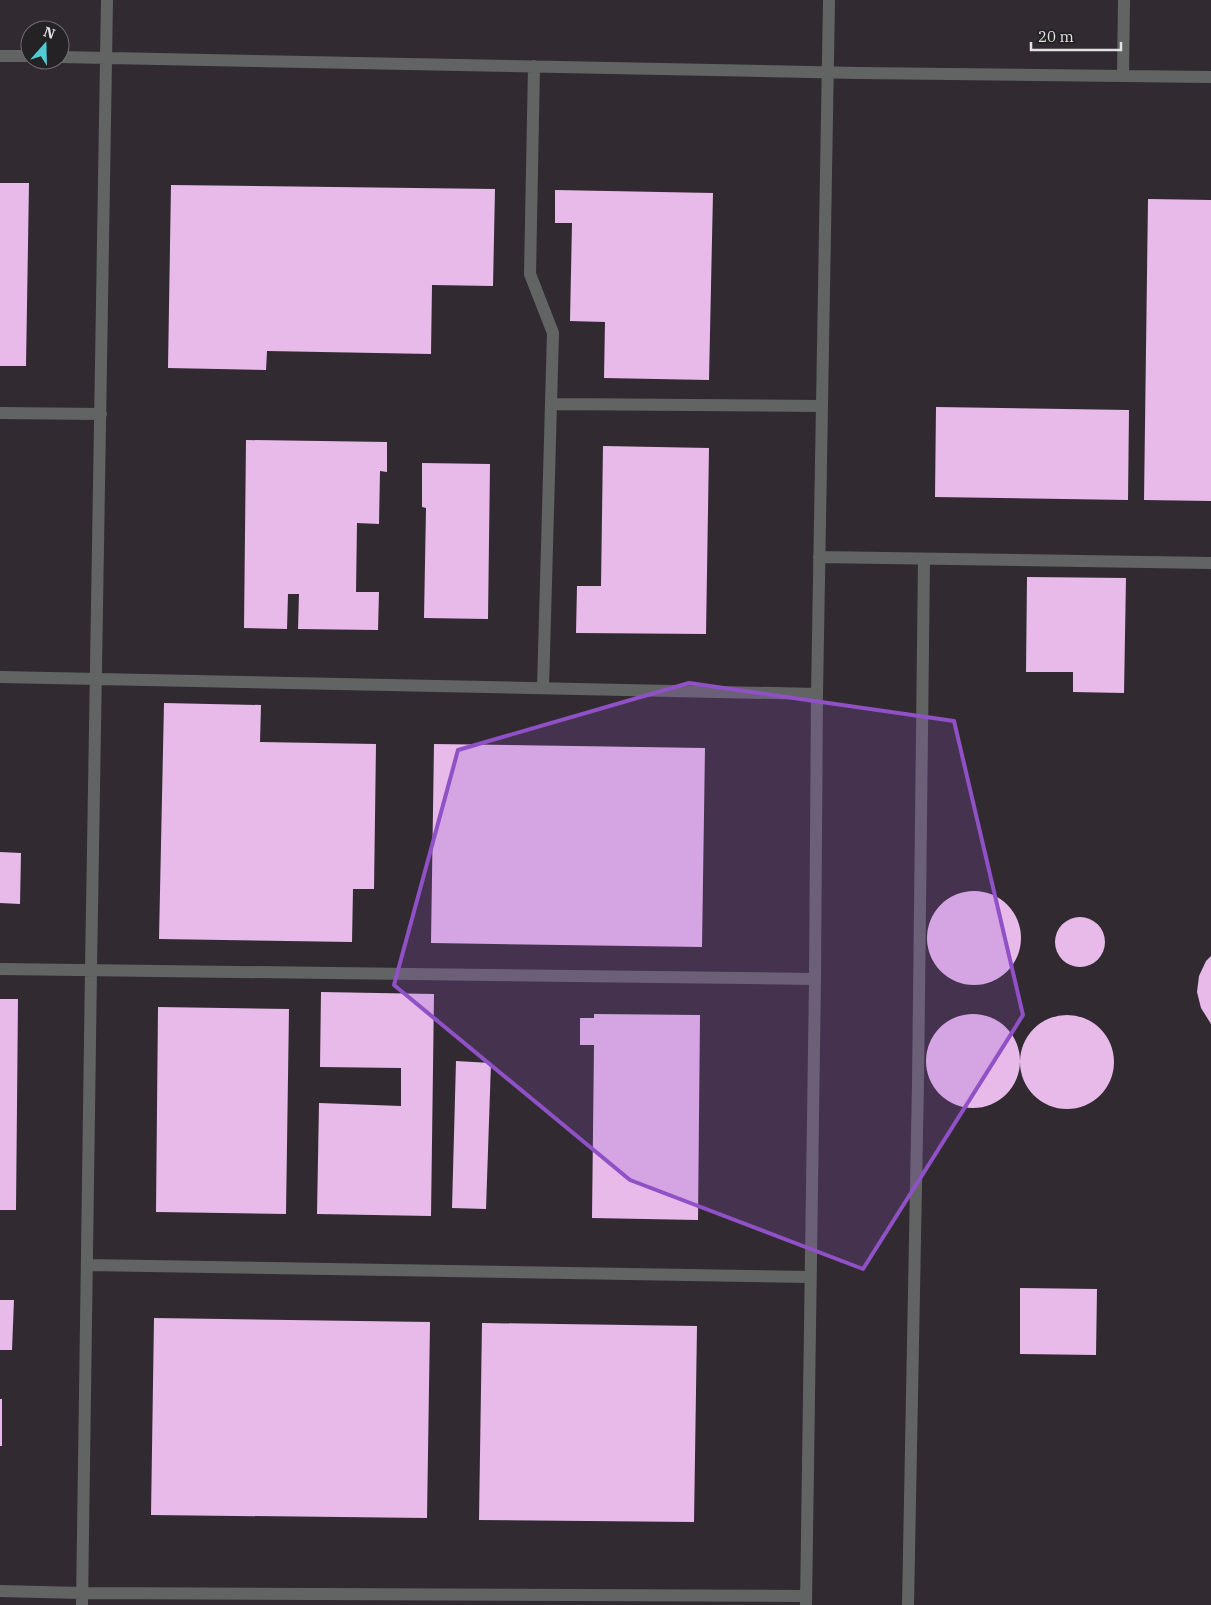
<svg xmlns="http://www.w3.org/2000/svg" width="1211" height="1605" font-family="'IBM Plex Serif',serif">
  <rect width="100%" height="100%" fill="#242224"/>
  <path fill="#312b31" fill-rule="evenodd" d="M0,0H1211V1605H0ZM30,30H60V60H30Z"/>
  <path fill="#e7bae9" d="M0,183H29L26,366H0Z
    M171,185L495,189L493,286L432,285L431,354L267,351L266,370L168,368Z
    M555,190L713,193L709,380L604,378L605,322L570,321L572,223H555Z
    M1148,199L1211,200V501L1144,500Z
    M936,407L1129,410L1128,500L935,497Z
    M246,440L387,442V472L380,471L379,524L357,523L356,592H379L378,630L298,629L299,594H288L287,629L244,628Z
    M603,446L709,448L706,634L576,633L577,586H601Z
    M422,463L490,464L488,619L424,618L426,508L422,507Z
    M1027,577L1126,578L1124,693L1073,692V672H1026Z
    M164,703L261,705L260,742L376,744L374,889H353L352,942L159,939Z
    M434,744L705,748L702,947L431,943Z
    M0,852L21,853L20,904L0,903Z
    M927 938a47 47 0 1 1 94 0a47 47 0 1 1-94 0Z
    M1055 942a25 25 0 1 1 50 0a25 25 0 1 1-50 0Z
    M1211,956V1024L1201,1008L1197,992L1199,976L1206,961Z
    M321,992L434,994L431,1216L317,1214L319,1103L401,1106V1068L320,1067Z
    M0,999H18L16,1210H0Z
    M158,1007L289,1009L286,1214L156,1212Z
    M926 1061a47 47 0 1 1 94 0a47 47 0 1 1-94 0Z
    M594,1014L700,1015L698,1220L592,1218L594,1045H580V1018H594Z
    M1020 1062a47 47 0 1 1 94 0a47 47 0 1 1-94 0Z
    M456,1061L491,1063L486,1209L452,1208Z
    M1020,1288L1097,1289L1096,1355L1020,1354Z
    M0,1300H14L12,1350H0Z
    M154,1318L430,1322L427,1518L151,1515Z
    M482,1323L697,1326L694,1522L479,1520Z
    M0,1399H2V1446H0Z"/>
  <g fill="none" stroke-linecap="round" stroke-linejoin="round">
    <path stroke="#626464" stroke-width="12" d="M0,56H30
      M60,57L859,73L1211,77
      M534,66L530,274L553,333L543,688
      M1123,76L1124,0
      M551,404L822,406
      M0,413L101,414
      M819,557L1211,563
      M0,677L817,694
      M0,969L815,979
      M87,1265L810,1277
      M0,1591L82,1593L806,1596
      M82,1605L91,970L107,0
      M806,1605L815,979L817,694L829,0
      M908,1605L918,1082L924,559"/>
  </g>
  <path fill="#9050c6" fill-opacity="0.2" stroke="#9050c6" stroke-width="4" stroke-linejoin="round" d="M689,683L954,721L1023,1015L863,1269L630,1180L394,985L458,750Z"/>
  <g transform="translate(45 45) rotate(20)"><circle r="24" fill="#242224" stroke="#706e70"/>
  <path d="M0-4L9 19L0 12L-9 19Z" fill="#51ccd4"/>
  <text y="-8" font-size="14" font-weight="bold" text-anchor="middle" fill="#e2e1e3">N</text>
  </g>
  <path d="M1031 42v8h90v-8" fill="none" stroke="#e2e1e3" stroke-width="2.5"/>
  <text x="1038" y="42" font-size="15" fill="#e2e1e3" stroke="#242224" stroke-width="4" paint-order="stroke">20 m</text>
</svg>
